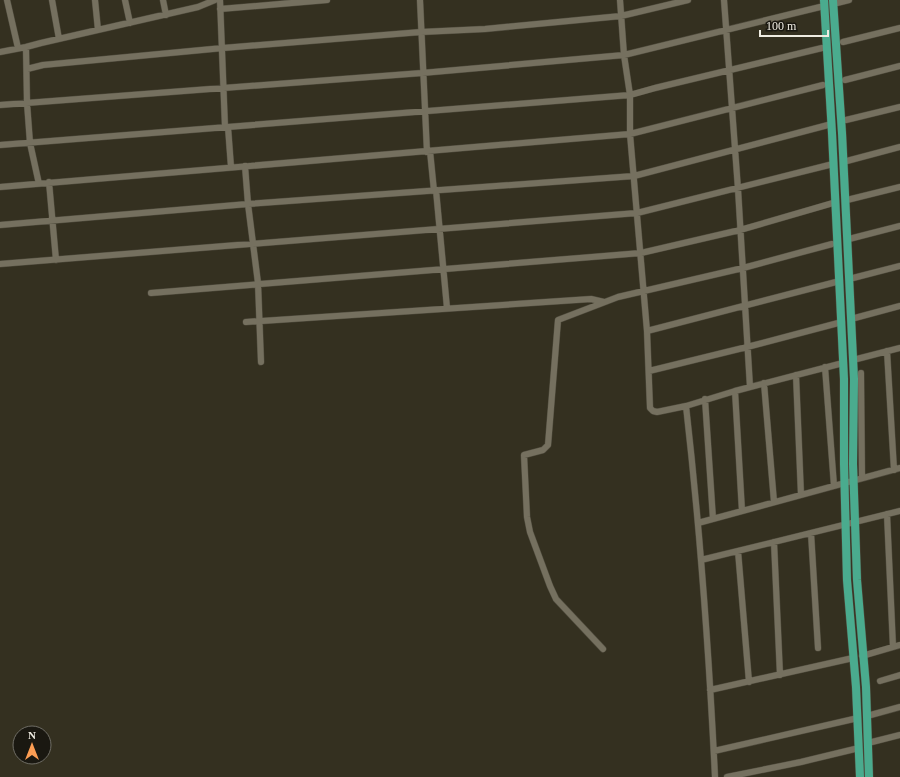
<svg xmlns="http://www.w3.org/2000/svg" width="900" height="777" font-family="'Times New Roman',serif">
  <rect width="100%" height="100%" fill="#343020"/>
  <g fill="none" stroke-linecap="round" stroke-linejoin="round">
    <g stroke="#4f4b3d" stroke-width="7">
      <path id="minor" d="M7,0L18,48
        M52,0L59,39
        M95,0L98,30
        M125,0L130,23
        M163,0L166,15
        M220,0L225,127
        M420,0L427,152
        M620,0L624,55L630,95V134L647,331L650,408L653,411L657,412L686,406
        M724,0L738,189L750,387
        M837,3L849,0
        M220,9L327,0
        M843,42L900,28
        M26,47L27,103L30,143L39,184
        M0,52L26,47L41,43L198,7L215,0
        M27,69L43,65L223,48L421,32L485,29L621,16L688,0
        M845,80L900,66
        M0,105L422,73L624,55L820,7
        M846,120L900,107
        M228,127L231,167
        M0,145L630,95L655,88L822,48
        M430,151L434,191
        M843,162L900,147
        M245,166L248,204L258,283L261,362
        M49,182L56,260
        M0,187L630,134L823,85
        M436,190L447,308
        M847,200L900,187
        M0,225L248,204L634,176L828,125
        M849,239L900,226
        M0,264L637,213L833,164
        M853,278L900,266
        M151,293L641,253L740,230L833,203
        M851,319L900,306
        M246,322L591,299L604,302
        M647,331L836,282
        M887,351L894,470
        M853,360L900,348
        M825,367L834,486
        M649,371L747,347L842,322
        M861,373L862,478
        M796,375L801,495
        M764,383L774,502
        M735,391L742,511
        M705,399L713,519
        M887,514L893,647
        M698,523L900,468
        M811,533L818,648
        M774,542L780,675
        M738,551L749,682
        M701,560L900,511
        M603,649L556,599L550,586L530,532L527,517L524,455L543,450L548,445L558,320L618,297L743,268L832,244
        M862,656L900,645
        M880,681L900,675
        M710,690L853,658
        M867,716L900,707
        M868,743L900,735
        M714,751L858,718
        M715,777C709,653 700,529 686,406L735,391L843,363
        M727,777L801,762L859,748"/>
    </g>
    <g stroke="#4f4b3d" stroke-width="9">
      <path id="major" d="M824,0L832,133L844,379V464L847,580L856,687L860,777
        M833,0L842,133L854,379L853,464L857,580L866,687L869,777"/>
    </g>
    <use href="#minor" stroke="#75705f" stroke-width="6"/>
    <use href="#major" stroke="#4aab8e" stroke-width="8"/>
  </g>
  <g transform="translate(32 745)"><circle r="19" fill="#1a1811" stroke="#6f6d65"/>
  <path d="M0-3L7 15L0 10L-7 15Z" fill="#fc9d53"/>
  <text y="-6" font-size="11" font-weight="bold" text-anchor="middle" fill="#efece2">N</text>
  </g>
  <path d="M760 30v6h68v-6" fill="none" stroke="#efece2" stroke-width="2"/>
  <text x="766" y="30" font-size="12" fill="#efece2" stroke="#1a1811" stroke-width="3" paint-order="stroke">100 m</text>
</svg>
